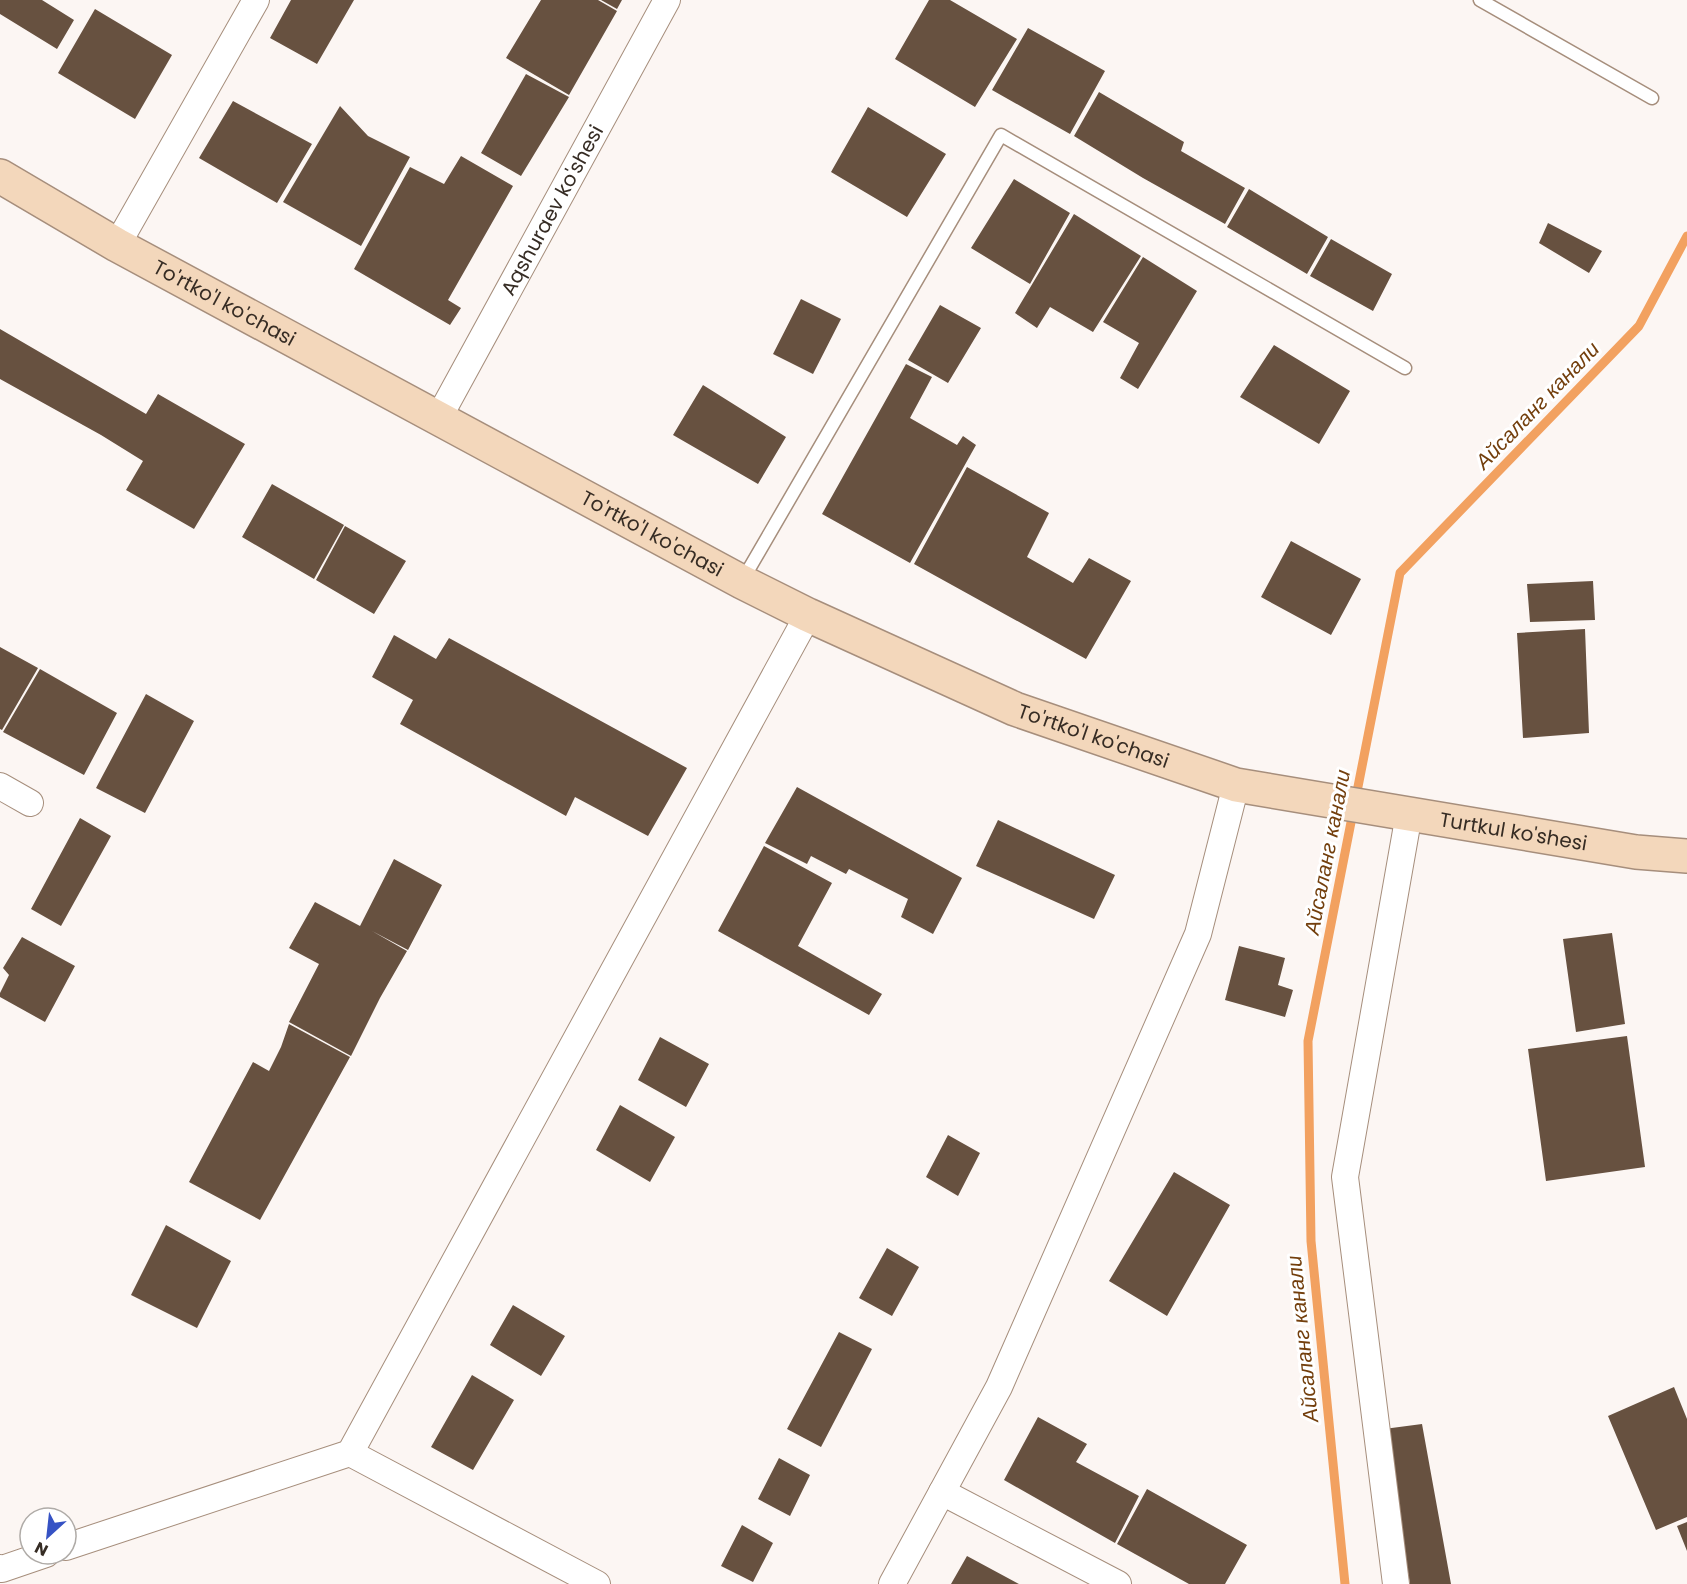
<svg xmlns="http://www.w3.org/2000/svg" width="1687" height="1584" font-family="Poppins,sans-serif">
  <rect width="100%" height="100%" fill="#fcf6f3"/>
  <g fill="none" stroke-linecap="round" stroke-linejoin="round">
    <path stroke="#f2a160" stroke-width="9" d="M1345,1584L1311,1241L1308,1041L1400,573L1639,326L1687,236"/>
  </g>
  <path fill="#675140" d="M0,0H42L74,20L57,49L0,14Z
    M291,0H354L317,64L270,38Z
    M541,0H598L617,11L569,95L506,58Z
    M601,0H622L617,9Z
    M929,0H950L1017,39L975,107L895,59Z
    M95,9L172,55L135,119L58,73Z
    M1028,28L1105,71L1070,134L992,90Z
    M526,74L569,97L521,176L481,153Z
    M1099,92L1184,142L1181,151L1245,188L1225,224L1143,178L1074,136Z
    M233,101L312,144L277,203L199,158Z
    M340,106L368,136L410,157L361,246L283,202Z
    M868,107L946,154L907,217L831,172Z
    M461,156L513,186L448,300L461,308L450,325L354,269L410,167L444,184Z
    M1014,179L1070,213L1030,284L971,248Z
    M1249,189L1328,237L1307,274L1227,227Z
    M1074,214L1141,256L1093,332L1050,307L1037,328L1015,313Z
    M1548,223L1602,251L1589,273L1539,243Z
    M1331,239L1392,274L1373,311L1310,276Z
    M1143,257L1197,291L1138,389L1120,378L1139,343L1103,322Z
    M801,299L841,319L813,374L773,354Z
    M940,305L981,328L948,383L908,360Z
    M0,329L146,414L158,394L245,444L194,529L126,490L143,461L101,435L0,379Z
    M1274,345L1350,391L1319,444L1240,397Z
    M906,364L932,377L910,418L957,445L963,436L976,445L910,563L822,514Z
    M703,385L786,437L758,484L673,435Z
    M967,467L1049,513L1027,557L1073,583L1089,558L1131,581L1086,659L914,564Z
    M272,484L344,525L314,579L242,537Z
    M345,526L406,561L374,614L316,580Z
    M1291,541L1361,579L1331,635L1261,597Z
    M1593,581L1595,620L1530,622L1527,584Z
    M1585,629L1589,733L1523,738L1517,633Z
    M394,635L436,659L449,638L687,768L648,836L575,797L566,816L400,724L413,700L372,677Z
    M0,647L38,668L2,730L0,729Z
    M40,669L117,713L84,775L3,732Z
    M146,694L194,721L145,813L96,788Z
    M797,787L962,878L933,934L901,917L908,899L849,869L846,874L811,856L807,864L765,843Z
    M80,818L111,836L61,926L31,909Z
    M998,820L1115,875L1094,919L976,866Z
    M764,846L832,883L798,946L882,994L869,1015L718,931Z
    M394,859L442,885L408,950L372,931L407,951L380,998L351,1056L289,1022L319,964L289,948L315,902L360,926Z
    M1612,933L1625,1024L1576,1032L1563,939Z
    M22,937L75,966L45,1022L0,997V993L9,975L3,968Z
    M1239,946L1285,958L1278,985L1293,990L1285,1017L1225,1000Z
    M289,1024L350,1057L260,1220L189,1182L253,1062L269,1071L281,1047Z
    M1627,1036L1645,1167L1546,1181L1528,1049Z
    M660,1037L709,1064L686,1107L638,1080Z
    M620,1105L675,1137L650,1182L596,1150Z
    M948,1135L980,1153L958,1196L926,1177Z
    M1174,1172L1230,1205L1167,1316L1109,1281Z
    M166,1225L231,1261L197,1328L131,1295Z
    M887,1248L919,1267L892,1316L859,1298Z
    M513,1305L565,1336L541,1376L490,1345Z
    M839,1332L872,1349L821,1447L787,1429Z
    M472,1375L514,1400L473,1470L431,1447Z
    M1674,1387L1687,1419V1517L1656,1530L1608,1416Z
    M1038,1417L1087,1444L1076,1462L1139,1496L1115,1543L1004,1480Z
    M1422,1424L1451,1584H1410L1384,1429Z
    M779,1458L810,1475L790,1516L758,1499Z
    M1147,1489L1247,1545L1225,1584H1189L1117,1544Z
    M1687,1522V1551L1677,1526Z
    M742,1525L773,1543L753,1582L721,1566Z
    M967,1556L1019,1584H951Z"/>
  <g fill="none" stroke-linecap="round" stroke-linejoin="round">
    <g stroke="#a68e7c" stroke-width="15">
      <path id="lane" d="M1480,0L1652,98
        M742,581L1001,135L1405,368"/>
    </g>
    <g stroke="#a68e7c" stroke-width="28">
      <g id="street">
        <path d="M117,245L256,0"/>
        <path id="s1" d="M438,419L667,0"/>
        <path d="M0,786L30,803"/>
        <path d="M350,1453L597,1584"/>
        <path d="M942,1492L1118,1584"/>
        <path d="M66,1547L350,1453L808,615"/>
        <path d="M0,1568L2,1569L46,1554"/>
        <path d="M892,1584L999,1387L1198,934L1236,785"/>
        <path d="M1396,1584L1345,1177L1409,814"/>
      </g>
    </g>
    <g stroke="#a68e7c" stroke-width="36">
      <g id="secondary">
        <path id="s2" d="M0,176L117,245L742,582L808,615L1015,709L1236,785L1636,852L1687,856"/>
      </g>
    </g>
    <use href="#lane" stroke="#fff" stroke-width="12"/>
    <use href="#street" stroke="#fff" stroke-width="26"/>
    <use href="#secondary" stroke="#f3d7bb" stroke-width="33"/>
  </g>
  <g text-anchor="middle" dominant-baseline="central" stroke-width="6" stroke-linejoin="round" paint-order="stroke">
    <g font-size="20" fill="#362c24" stroke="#fff">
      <text stroke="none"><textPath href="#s1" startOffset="238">Aqshuraev ko'shesi</textPath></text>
      <text stroke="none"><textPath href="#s2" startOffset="258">To'rtko'l ko'chasi</textPath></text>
      <text stroke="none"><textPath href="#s2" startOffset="744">To'rtko'l ko'chasi</textPath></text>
      <text stroke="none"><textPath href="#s2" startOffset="1230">To'rtko'l ko'chasi</textPath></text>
      <text stroke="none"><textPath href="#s2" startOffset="1662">Turtkul ko'shesi</textPath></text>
    </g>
    <g font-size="21" font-style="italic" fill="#733f0d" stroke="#fff">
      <text transform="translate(1537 405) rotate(-46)">Айсаланг канали</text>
      <text transform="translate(1327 852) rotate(-79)">Айсаланг канали</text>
      <text transform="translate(1302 1339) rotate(-96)">Айсаланг канали</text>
    </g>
  </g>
  <g transform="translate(48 1536) rotate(207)"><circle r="28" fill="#ffffff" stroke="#afaba7" stroke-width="1.5"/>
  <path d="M0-4.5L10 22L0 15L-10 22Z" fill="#3652c4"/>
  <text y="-9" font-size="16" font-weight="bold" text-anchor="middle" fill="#362c24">N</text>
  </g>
</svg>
